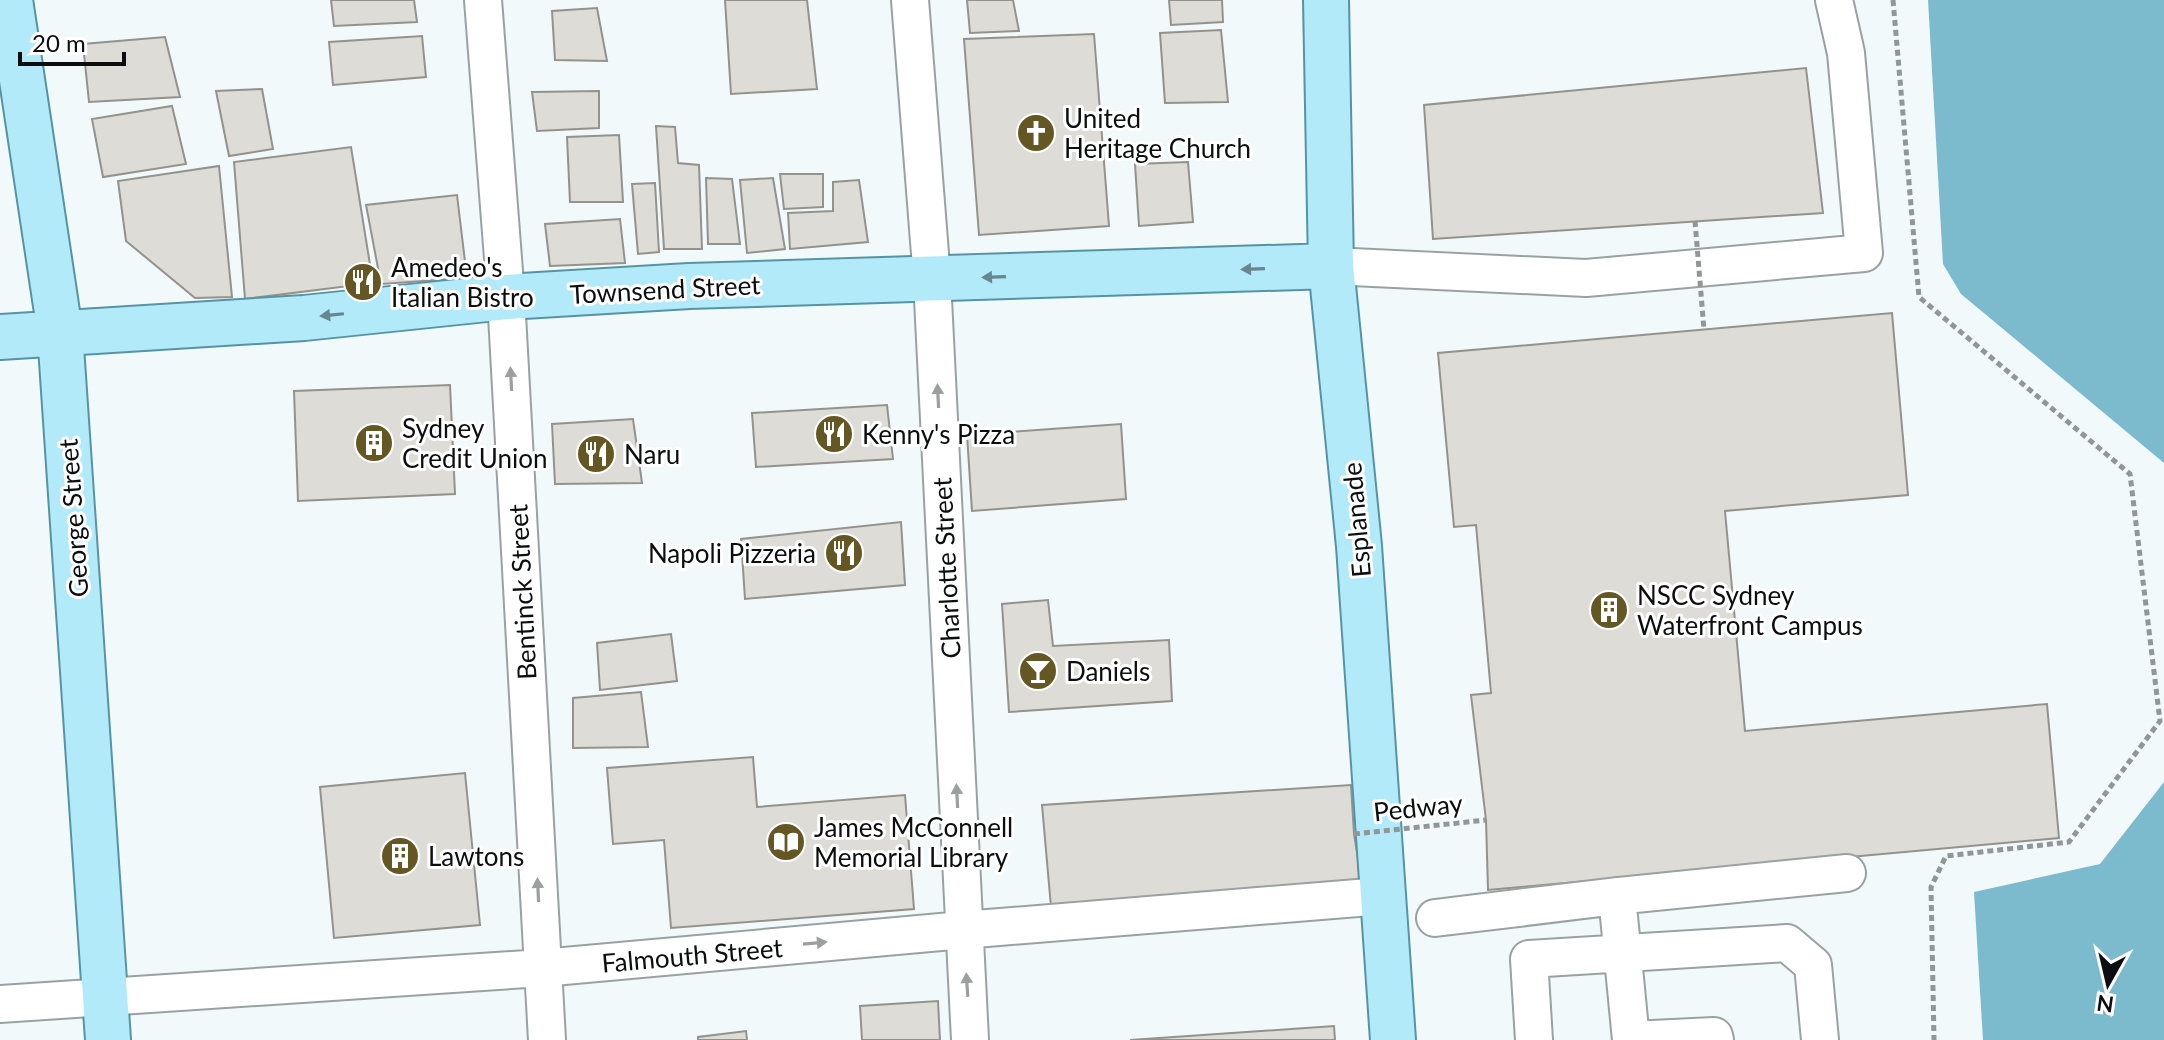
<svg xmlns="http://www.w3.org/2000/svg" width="2164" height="1040" font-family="Lato,sans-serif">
  <rect width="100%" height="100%" fill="#f2f9fb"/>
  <path fill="#7bbbcd" d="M1928,0H2164V463L1961,294L1943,264Z
    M2164,782V1040H1983L1974,892L2100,864Z"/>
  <path fill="#dedcd7" stroke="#93928c" stroke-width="2" d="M331,0H414L417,22L334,26Z
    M725,0H807L817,89L731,94Z
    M967,0H1013L1019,31L970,33Z
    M1169,0H1222L1223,22L1171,25Z
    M597,8L607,61L555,60L552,11Z
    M1221,30L1228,102L1165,103L1160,33Z
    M1094,34L1109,226L979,235L964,39Z
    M422,36L426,77L333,85L329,42Z
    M165,37L180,97L89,102L83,44Z
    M1806,68L1823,213L1433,239L1424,105Z
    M262,89L273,149L229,156L216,91Z
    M599,91V128L537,131L532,92Z
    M172,106L186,164L103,177L92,119Z
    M656,126L675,127L678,163L699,165L702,249H664Z
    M619,135L623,202H570L567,137Z
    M351,147L373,283L245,299L234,162Z
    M1188,162L1193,222L1139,226L1135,164Z
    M219,166L232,297L195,298L126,241L118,181Z
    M780,174H823V207L784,209Z
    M706,178L732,179L740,244H708Z
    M773,178L785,249L747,253L740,180Z
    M859,180L868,242L790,249L788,213L833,211V182Z
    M655,183L659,252L638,254L632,184Z
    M457,195L467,278L381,284L366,205Z
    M620,219L625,263L550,266L545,224Z
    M1892,313L1908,495L1725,511L1745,731L2047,704L2059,838L1488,890L1486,820L1471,695L1491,693L1476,525L1454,527L1438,353Z
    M450,385L455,494L298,501L294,391Z
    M887,405L893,459L756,467L752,413Z
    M633,419L642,483L555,484L552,424Z
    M1121,424L1126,499L972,511L967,435Z
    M901,522L905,585L745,599L741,539Z
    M1048,600L1053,646L1169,640L1172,701L1009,712L1002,604Z
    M671,634L677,681L600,690L597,643Z
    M641,692L648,747L573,748V698Z
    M753,757L757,807L905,795L914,909L671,928L664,840L613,844L607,768Z
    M465,773L480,925L334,938L320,787Z
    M1351,785L1354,834L1362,883L1051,907L1042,805Z
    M938,1001L940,1040H862L860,1006Z
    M1334,1026L1335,1040H1130Z
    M746,1031L747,1040H698V1037Z"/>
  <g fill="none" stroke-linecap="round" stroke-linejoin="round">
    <g stroke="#9aa1a3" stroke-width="40">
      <path id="minor" d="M483,0L506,297L547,1040
        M910,0L932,279L970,1040
        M1331,266L1586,278L1864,253L1846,53L1834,0
        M1617,896L1631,1040L1714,1036L1715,1040
        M1435,918L1617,896L1847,873
        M0,1004L542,968L963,930L1382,896
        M1534,1040L1529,959L1787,943L1813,965L1820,1040"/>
    </g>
    <g stroke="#5694a4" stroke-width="48">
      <path id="major" d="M10,0L60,332L108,1040
        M1326,0L1331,266L1359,546L1393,1040
        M0,337L304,318L506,297L689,286L1331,266"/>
    </g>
    <path stroke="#919697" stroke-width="5" stroke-dasharray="6 4" stroke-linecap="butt" d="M1893,0L1919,297L2130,474L2160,721L2069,842L1946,856L1931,887L1934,1040"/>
    <use href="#minor" stroke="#fff" stroke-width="36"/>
    <use href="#major" stroke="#b2eaf9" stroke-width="44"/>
    <path stroke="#919697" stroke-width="5" stroke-dasharray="6 4" stroke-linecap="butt" d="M1695,221L1704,330
      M1354,834L1486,820"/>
  </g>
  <defs><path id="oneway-solid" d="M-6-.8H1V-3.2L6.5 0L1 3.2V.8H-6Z" transform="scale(2)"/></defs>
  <g fill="#67878f">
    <use href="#oneway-solid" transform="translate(1253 269) rotate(178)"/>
    <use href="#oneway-solid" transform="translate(994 277) rotate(178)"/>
    <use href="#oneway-solid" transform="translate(332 315) rotate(174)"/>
  </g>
  <g fill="#9d9e9f">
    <use href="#oneway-solid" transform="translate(511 379) rotate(-93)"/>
    <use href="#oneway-solid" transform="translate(938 396) rotate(-93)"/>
    <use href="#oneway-solid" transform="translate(957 796) rotate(-93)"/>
    <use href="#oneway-solid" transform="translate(538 890) rotate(-93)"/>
    <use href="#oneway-solid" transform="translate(815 943) rotate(-5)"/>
    <use href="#oneway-solid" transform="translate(967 985) rotate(-94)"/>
  </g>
  <defs>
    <g id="church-disc" transform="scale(2)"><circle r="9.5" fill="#655724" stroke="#fff"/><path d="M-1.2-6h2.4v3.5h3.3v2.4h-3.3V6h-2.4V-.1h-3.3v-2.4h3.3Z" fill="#fff"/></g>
    <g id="restaurant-disc" transform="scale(2)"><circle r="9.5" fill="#655724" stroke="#fff"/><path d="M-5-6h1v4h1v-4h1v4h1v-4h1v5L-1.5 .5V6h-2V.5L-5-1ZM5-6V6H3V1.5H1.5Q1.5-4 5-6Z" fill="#fff"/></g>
    <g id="building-disc" transform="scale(2)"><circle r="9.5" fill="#655724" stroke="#fff"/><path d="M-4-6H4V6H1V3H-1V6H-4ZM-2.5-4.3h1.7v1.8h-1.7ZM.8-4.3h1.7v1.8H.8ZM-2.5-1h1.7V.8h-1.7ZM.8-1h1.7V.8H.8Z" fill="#fff"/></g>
    <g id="bar-disc" transform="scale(2)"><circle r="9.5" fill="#655724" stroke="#fff"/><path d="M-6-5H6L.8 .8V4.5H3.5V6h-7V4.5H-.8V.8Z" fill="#fff"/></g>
    <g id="library-disc" transform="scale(2)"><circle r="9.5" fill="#655724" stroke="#fff"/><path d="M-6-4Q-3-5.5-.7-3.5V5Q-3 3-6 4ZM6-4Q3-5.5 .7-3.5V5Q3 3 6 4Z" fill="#fff"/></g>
  </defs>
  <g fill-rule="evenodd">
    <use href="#church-disc" x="1036" y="133"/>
    <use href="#restaurant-disc" x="363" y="282"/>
    <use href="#restaurant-disc" x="834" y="434"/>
    <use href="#building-disc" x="374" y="443"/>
    <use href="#restaurant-disc" x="596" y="454"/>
    <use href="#restaurant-disc" x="844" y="553"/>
    <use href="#building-disc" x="1609" y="610"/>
    <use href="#bar-disc" x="1038" y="671"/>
    <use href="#library-disc" x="786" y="842"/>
    <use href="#building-disc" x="400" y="856"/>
  </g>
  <g text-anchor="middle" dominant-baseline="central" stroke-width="6" stroke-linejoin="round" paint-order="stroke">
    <g font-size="26" fill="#0b0d0e" stroke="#fff" text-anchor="start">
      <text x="1064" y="118">United<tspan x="1064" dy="30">Heritage Church</tspan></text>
      <text x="391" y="267">Amedeo's<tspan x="391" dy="30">Italian Bistro</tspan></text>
      <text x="402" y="428">Sydney<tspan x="402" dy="30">Credit Union</tspan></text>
      <text x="862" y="434">Kenny's Pizza</text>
      <text x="624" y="454">Naru</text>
      <text x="816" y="553" text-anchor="end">Napoli Pizzeria</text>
      <text x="1637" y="595">NSCC Sydney<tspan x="1637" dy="30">Waterfront Campus</tspan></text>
      <text x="1066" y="671">Daniels</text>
      <text x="814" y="827">James McConnell<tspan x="814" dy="30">Memorial Library</tspan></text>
      <text x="428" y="856">Lawtons</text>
    </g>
    <g font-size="26" fill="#0b0d0e" stroke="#fff">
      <text transform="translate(665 289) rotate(-3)">Townsend Street</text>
      <text transform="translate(73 518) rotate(-94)">George Street</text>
      <text transform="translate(1356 520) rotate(-95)">Esplanade</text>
      <text transform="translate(946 568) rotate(-93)">Charlotte Street</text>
      <text transform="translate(522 592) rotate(-93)">Bentinck Street</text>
      <text transform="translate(1418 807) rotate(-6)">Pedway</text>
      <text transform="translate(692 955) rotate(-5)">Falmouth Street</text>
    </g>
  </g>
  <g transform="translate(2108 984) rotate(188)" stroke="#ffffff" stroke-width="6" paint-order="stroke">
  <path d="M0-6L14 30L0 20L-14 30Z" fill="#0b0d0e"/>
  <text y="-12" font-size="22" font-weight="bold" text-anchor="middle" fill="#0b0d0e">N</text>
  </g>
  <path d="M20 52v12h104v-12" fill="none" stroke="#0b0d0e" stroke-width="4"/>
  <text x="32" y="52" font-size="24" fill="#0b0d0e" stroke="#ffffff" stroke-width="6" paint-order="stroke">20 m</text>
</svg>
